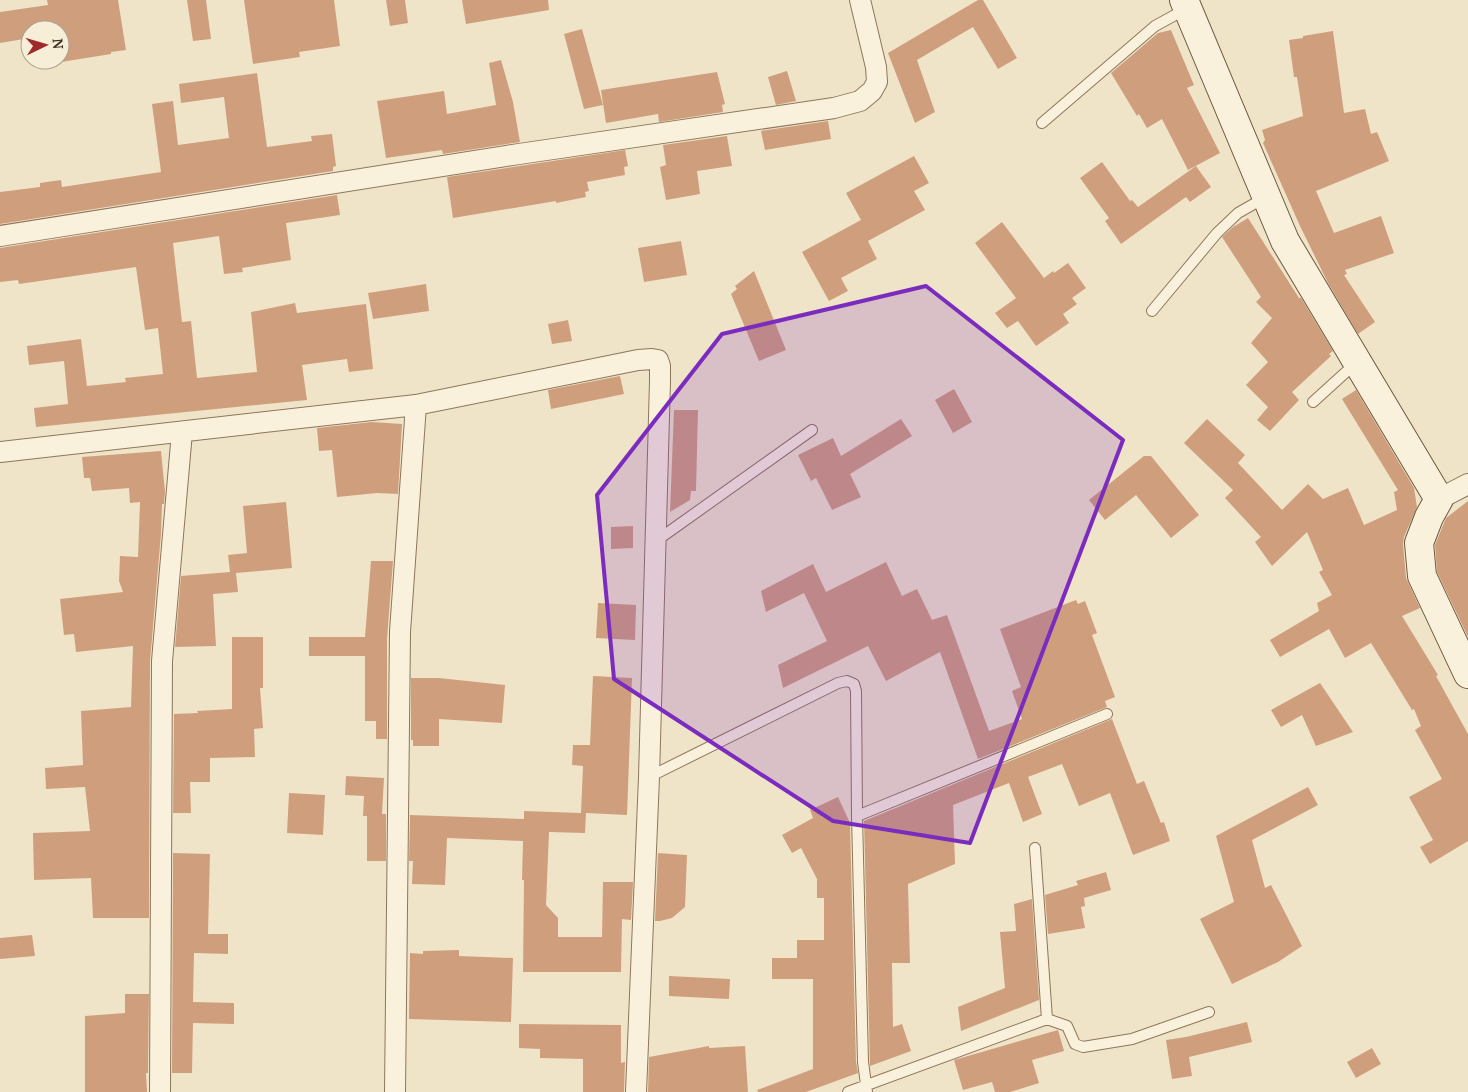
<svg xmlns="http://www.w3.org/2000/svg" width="1468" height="1092" font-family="'PT Serif',serif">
  <rect width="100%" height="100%" fill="#f0e4c8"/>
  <path fill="#cf9f7d" d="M47,0H118L126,50L111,52V54L55,63V60H60V30H30V38L0,43V12L48,5Z
    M187,0H206L211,39L193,41Z
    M244,0H334L340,46L299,52L300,57L253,64Z
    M386,0H405L408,23L390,26Z
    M462,0H548L549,10L466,24Z
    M978,0H983L1017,58L998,69L973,27L917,60L935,112L915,123L888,53Z
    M582,29L603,105L584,109L564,34Z
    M1171,30L1194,85L1187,88L1220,153L1188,170L1162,119L1147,128L1139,114L1137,116L1111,73L1158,33Z
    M1333,31L1344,113L1365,109L1371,134L1377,132L1389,161L1316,191L1334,233L1381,216L1394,253L1345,270L1347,274L1344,275L1375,322L1358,334L1328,283L1300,226L1263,143L1265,140L1262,130L1303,116L1297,77H1294L1289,40L1303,38V36Z
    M501,60L513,102L520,142L443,154L442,150L386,158L377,101L444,91L447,114L496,105L489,63Z
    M787,71L796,101L776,105L768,77Z
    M717,72L725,104L722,105L723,112L659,122L658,114L606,123L601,90Z
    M257,73L267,147L312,141L311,136L332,134L336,166L333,167V171L0,224V192L40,187V183L61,180L62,187L161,172L152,104L173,101L178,145L229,138L224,97L181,103L179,84Z
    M828,121L831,139L765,150L761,131Z
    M727,136L732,166L697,171L700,194L666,200L660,167L666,165L663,145Z
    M625,150L628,166L624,167L625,175L587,182L589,191L585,192L586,197L556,203V201L453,218L447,177Z
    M914,156L929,183L914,191L925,210L868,241L877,259L841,278L848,291L829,301L802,252L861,220L846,193Z
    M1102,162L1130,201L1132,200L1138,207L1196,166L1211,187L1190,202L1186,197L1121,244L1105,221L1109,218L1080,178Z
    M337,195L340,215L286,223L291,260L242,268L243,272L224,274L219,236L173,243L182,322L191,321L197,378L257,372L251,312L295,303L297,313L366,304L373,369L349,372L347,359L302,365L307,400L36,427L34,408L68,404L64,361L29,365L27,346L81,339L87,386L126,382L125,378L163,374L158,328L145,330L136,267L19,284L18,280L0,282V248Z
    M1248,218L1299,298H1301L1333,351L1329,354L1331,356L1292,392L1299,400L1270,431L1257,420L1268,407L1246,385L1268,362L1251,343L1272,318L1256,302L1261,297L1222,237L1233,227Z
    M1002,222L1044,278L1053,271L1054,273L1068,263L1086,288L1072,298L1077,304L1063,314L1069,323L1036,346L1018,321L1007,328L995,313L1016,298L975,243Z
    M681,241L687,275L644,282L638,248Z
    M754,271L786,350L759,361L731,294L737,289L735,286Z
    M426,284L429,311L373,319L368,293Z
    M568,320L572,341L552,344L548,324Z
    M620,376L624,394L551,409L548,390Z
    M954,389L972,422L953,433L935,400Z
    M1356,390L1414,488L1417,507L1404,537L1403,544L1406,578L1420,608L1402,616L1438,675L1436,676L1468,734V841L1430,864L1420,847L1433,840L1409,797L1442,779L1415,730L1421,726L1414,709L1412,710L1371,643L1345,658L1329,629L1280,657L1270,640L1319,611L1317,603L1332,595L1319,572L1323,570L1307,532L1272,566L1255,542L1261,537L1225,498L1233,490L1184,443L1207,419L1245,455L1238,463L1282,510L1308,484L1323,499L1348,488L1364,525L1397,510L1394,492L1398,490L1342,399Z
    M674,410H698L696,491H691L690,500L670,512Z
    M901,419L912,436L850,474L861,497L832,510L816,478L811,481L798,455L833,438L841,456Z
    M372,422L402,424L398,494L377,493L337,497L332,450L319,451L317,428Z
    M161,451L165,492L164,504H162L161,534L150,661L149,918H93L91,878L34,880L33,833L90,831L85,787L46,789L45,768L83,765L81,711L131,707L133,646L76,652L74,634L64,635L60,599L123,592L119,581L120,556L138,557L140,502L130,503L129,488L92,491L90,478H84L82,457Z
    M1144,456H1151L1199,515L1171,538L1136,495L1105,520L1089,500Z
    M1468,501V637L1437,572L1435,545L1446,518Z
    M286,502L292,568L236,573L238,592L213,594L216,646L175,647L181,576L230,572L228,555L247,553L243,506Z
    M633,526V548L611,549V527Z
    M371,561H393L387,639V739H376V721H365V656H309V637H365Z
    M886,562L902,596L917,589L932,620L947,615L989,731L1022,719L1012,691L1021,687L1000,629L1076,600L1078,604L1085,601L1097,633L1092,635L1115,697L1105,701L1107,707L978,759L940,652L886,681L868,646L783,688L778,665L827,641L804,593L766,612L761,591L813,564L826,592Z
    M598,603L636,605L635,640L596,638Z
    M232,637H263V688H260L263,728L254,729L255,757L210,758V782H190L191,813H173L174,714L198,713L197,711L232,709Z
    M593,676L632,678L627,815L586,813L585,833L549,832L546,905L558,918V937H602L603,882H633L631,920L622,919L621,972H523L524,880H522L523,841L447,838L445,885L412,884L413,861H409L410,815L524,819V811L581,813L583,766L572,765L573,745H590Z
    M411,678H439L505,685L502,723L439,719V746H413V740H411Z
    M1320,683L1353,732L1316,746L1302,715L1281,727L1271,710Z
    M1112,719L1137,784L1144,781L1161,823L1164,822L1170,841L1133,855L1110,793L1079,806L1062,764L1028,777L1042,814L1023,822L1009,783L953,805L955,864L908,884L910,963H892L893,1027L902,1024L911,1051L870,1066L864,821Z
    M346,776L384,778L382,814H386V861H367V816H363L364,796L345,795Z
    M1308,787L1318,805L1252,840L1265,888L1271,885L1302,946L1278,962L1232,984L1200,919L1234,902L1216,836Z
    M289,793L325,795L323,835L287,833Z
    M838,797L850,823L856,1062L858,1073L806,1092H758L757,1090L813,1069V979H772V958H797V940H824V898H817V879L801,848L792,853L782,835L813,818L810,810Z
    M173,853L210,854L208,934H228V954L194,953L193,1002L234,1003V1024L193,1023L192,1073H172Z
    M658,853L687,855L685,907L672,918L660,921H655Z
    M1106,872L1111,890L1084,898L1085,906L1081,907L1085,928L1048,934L1045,895L1078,885L1076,881Z
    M1032,899L1039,1000L961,1031L958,1007L1005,988L1000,932L1016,931L1014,904Z
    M32,935L35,956L0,959V938Z
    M459,950V956L513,958L511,1022L409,1019L410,953L423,954V951Z
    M669,976L730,979L729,999L669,996Z
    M125,994H149L148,1073H146L147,1092H85V1016L125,1013Z
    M1247,1022L1252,1042L1189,1057L1192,1076L1172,1079L1166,1040L1186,1037Z
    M519,1024L621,1025V1063L625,1062L624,1092H583V1059L540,1058V1049L519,1048Z
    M1058,1030L1064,1051L1032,1060L1039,1083L1010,1092H995L992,1082L963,1090L954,1060Z
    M709,1046V1048L745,1046L748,1092H648L649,1057Z
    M1372,1048L1381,1064L1356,1078L1347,1062Z"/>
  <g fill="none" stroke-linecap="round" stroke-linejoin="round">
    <g stroke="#8d765c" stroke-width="12">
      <path id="lane" d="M1042,123L1155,26L1186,9
        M1152,311L1217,233L1238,213L1266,197
        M1313,402L1357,362
        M656,541L812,430
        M649,777L838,683L847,681L854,684L856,691L857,816L863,1062L867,1092
        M857,816L1107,714
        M1047,1019L1067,1026L1075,1044L1083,1047L1132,1039L1209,1012
        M848,1092L1047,1019L1035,848"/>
    </g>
    <g stroke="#8d765c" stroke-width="22">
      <path id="street" d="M0,236L519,154L834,108L860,101L872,91L877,82L876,67L860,0
        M0,452L416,405L638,360L652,359L658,360L660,366V381L649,777L636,1092
        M1439,499L1468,484
        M160,1092L162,661L182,432
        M395,1092L400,632L416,405"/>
    </g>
    <g stroke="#6f573f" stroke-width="30">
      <path id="secondary" d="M1184,0L1285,241L1439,499L1429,517L1419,543L1422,576L1468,674"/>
    </g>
    <use href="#lane" stroke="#faf1dc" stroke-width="10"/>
    <use href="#street" stroke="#faf1dc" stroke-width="20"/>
    <use href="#secondary" stroke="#faf1dc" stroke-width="28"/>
  </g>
  <path fill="#7b2cbf" fill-opacity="0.2" stroke="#7b2cbf" stroke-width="4" stroke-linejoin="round" d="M926,286L1123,440L970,843L833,821L614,679L597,495L722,334Z"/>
  <g transform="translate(45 45) rotate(85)"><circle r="24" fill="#f7eed8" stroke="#ada18e"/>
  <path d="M0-4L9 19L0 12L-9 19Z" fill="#9e2a2b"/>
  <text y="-8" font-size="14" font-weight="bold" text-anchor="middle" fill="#3d2e20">N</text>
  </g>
</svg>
